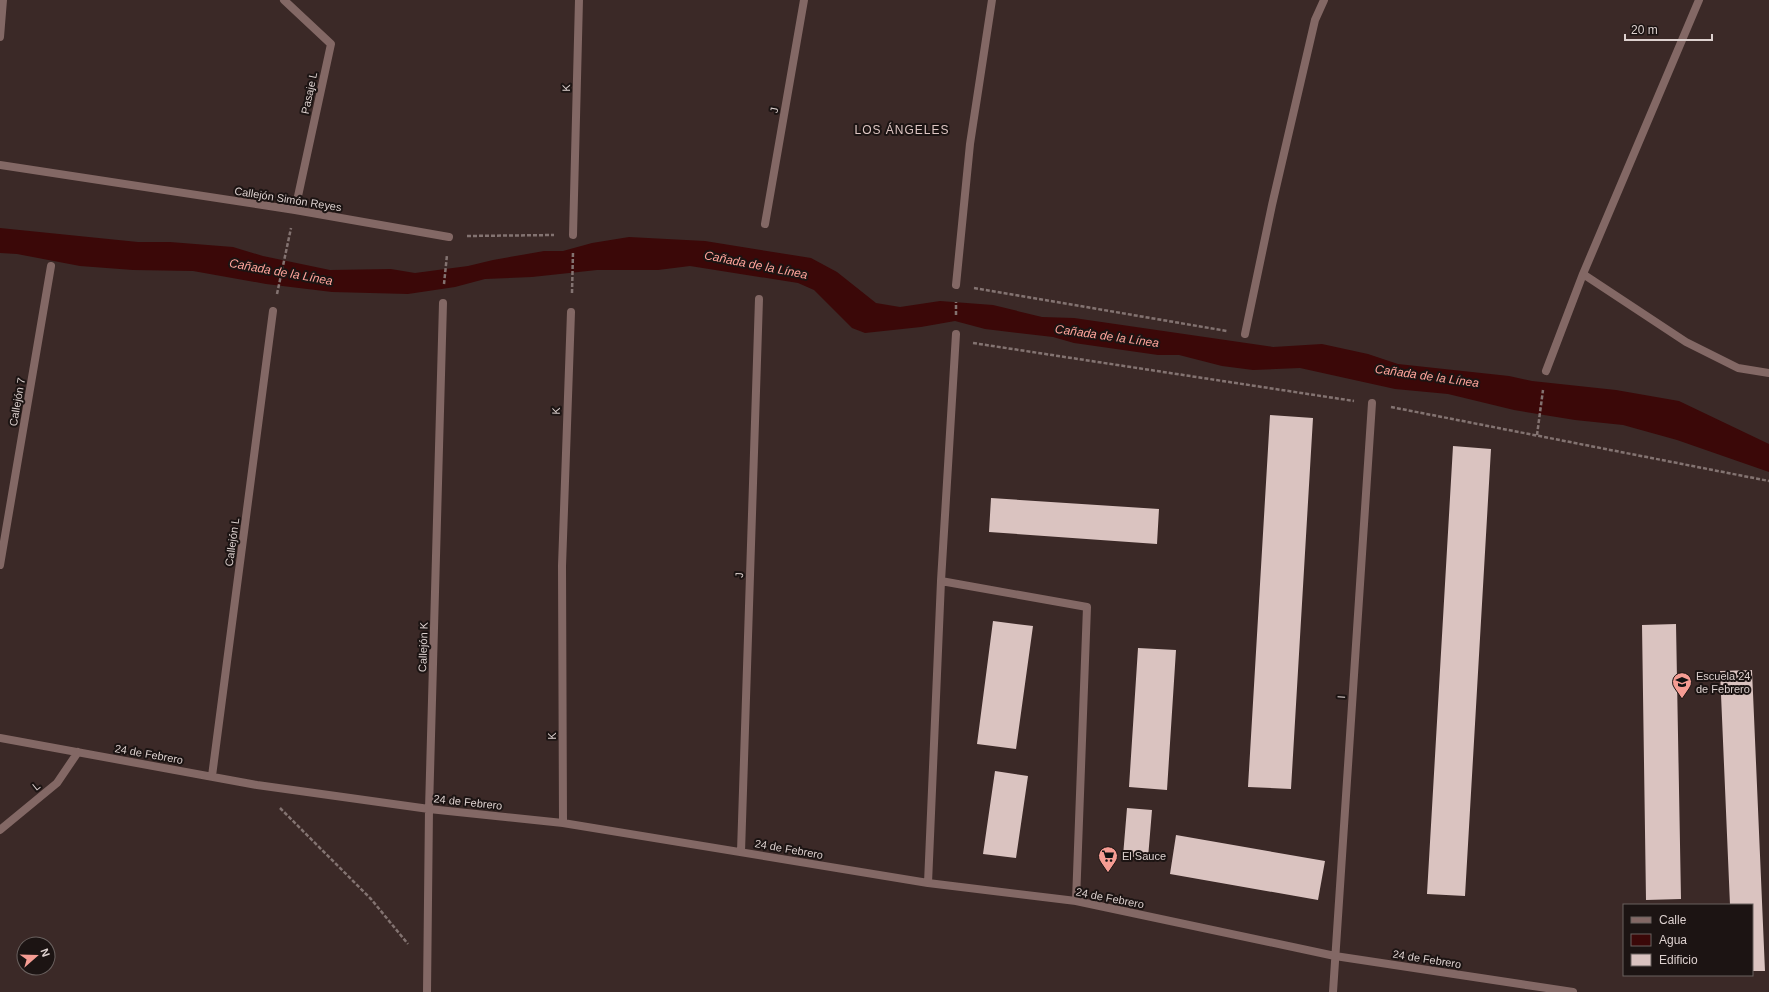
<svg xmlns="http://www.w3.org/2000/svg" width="1769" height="992" font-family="Helvetica,sans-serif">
  <rect width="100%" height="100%" fill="#3b2927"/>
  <path fill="#3b0808" d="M0,228L138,242H170L233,247L263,256L330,270L391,269L415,273L468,266L493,260L544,251H563L592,243L629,237L705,241L811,258L837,272L876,303L900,307L940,301L993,305L1042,317L1074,318L1273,347L1322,344L1368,354L1398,364L1509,376L1532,381L1616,390L1679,401L1769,444V472L1677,440L1623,425L1575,420L1514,410L1448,394L1395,389L1300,368L1253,370L1222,366L1179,355H1158L1074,343L1053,337L985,329L955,321L921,327L865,333L852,328L814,290L798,283L690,266L658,270H597L532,277L485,279L455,287L408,294L332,292L266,284L193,271L133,270L80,266L17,254L0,253Z"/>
  <path fill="#dac3c0" d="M1270,415L1313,418L1291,789L1248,787Z
    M1453,446L1491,449L1465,896L1427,894Z
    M991,498L1159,509L1157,544L989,532Z
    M993,621L1033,626L1016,749L977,744Z
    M1676,624L1681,899L1646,900L1642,625Z
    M1138,648L1176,650L1167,790L1129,787Z
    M1752,670L1765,971H1752V905H1730L1720,671Z
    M995,771L1028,776L1016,858L983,854Z
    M1127,808L1152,810L1148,858L1123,856Z
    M1176,835L1325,861L1318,900L1170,874Z"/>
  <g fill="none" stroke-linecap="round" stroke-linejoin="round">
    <path stroke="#837371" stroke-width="2.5" stroke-dasharray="4 2" stroke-linecap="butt" d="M467,236L554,235
      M444,284L447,255
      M974,288L1227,331
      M572,293L573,252
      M277,294L291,228
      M956,315V302
      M973,343L1354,401
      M1391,407L1769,481
      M1537,435L1543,390
      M280,808L371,899L408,944"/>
    <path stroke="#836865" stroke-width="8" d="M284,0L331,44L295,210
      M0,37L3,0
      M0,165L295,210L449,237
      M765,224L804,0
      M573,235L579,0
      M1583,274L1686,342L1738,368L1769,373
      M956,285L970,144L992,0
      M1245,334L1272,205L1315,20L1324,0
      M1546,371L1583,274L1699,0
      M0,565L51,266
      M941,581L1087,607L1076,901
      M0,738L257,785L429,809L563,823L928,883L1076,901L1335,956L1573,992
      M212,776L273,311
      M563,823L562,566L571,312
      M0,830L57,783L78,752
      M741,852L759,299
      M928,883L941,581L956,334
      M427,992L429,809L443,303
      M1333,992L1372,403"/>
  </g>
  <defs>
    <g id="school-pin" transform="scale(1)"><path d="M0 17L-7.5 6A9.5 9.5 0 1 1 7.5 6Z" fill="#f59c93" stroke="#1c1413"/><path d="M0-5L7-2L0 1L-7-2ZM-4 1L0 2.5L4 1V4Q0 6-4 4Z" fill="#111"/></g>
    <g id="supermarket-pin" transform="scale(1)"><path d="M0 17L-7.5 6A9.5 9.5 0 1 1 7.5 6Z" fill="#f59c93" stroke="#1c1413"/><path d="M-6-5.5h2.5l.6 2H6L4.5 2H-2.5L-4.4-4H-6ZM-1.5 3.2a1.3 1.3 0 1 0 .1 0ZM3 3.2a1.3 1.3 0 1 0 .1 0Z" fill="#111"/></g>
  </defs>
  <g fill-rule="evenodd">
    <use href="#school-pin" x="1682" y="682"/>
    <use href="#supermarket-pin" x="1108" y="856"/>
  </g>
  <g text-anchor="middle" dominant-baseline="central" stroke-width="4" stroke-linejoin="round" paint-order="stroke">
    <g font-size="11" fill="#ddd1cf" stroke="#1c1413">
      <text transform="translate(566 88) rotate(-89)">K</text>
      <text transform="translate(309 93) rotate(-78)">Pasaje L</text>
      <text transform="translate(774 110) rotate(-80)">J</text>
      <text transform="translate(288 199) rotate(9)">Callejón Simón Reyes</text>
      <text transform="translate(17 402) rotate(-80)">Callejón 7</text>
      <text transform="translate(556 411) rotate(-88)">K</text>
      <text transform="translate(232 542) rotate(-82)">Callejón L</text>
      <text transform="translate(739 575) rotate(-88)">J</text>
      <text transform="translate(423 647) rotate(-88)">Callejón K</text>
      <text transform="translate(1341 697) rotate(-86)">I</text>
      <text transform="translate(552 736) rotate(-90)">K</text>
      <text transform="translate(149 754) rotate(10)">24 de Febrero</text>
      <text transform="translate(36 786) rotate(-39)">L</text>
      <text transform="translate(468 802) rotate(6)">24 de Febrero</text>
      <text transform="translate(789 849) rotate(10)">24 de Febrero</text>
      <text transform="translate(1110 898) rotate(11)">24 de Febrero</text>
      <text transform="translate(1427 959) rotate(9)">24 de Febrero</text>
    </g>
    <g font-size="11" fill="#ddd1cf" stroke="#1c1413" text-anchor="start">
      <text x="1696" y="676">Escuela 24<tspan x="1696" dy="13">de Febrero</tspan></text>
      <text x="1122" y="856">El Sauce</text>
    </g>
    <g font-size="12" letter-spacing="1" fill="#dec6c3" stroke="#1c1413">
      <text x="902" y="130">LOS ÁNGELES</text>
    </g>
    <g font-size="12" font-style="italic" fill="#ffa49b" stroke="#1c1413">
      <text transform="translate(756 265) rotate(11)">Cañada de la Línea</text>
      <text transform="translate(281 272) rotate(10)">Cañada de la Línea</text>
      <text transform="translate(1107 336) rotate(8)">Cañada de la Línea</text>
      <text transform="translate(1427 376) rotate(8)">Cañada de la Línea</text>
    </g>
  </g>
  <rect x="1623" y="904" width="130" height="72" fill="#1c1413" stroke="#69605e"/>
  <rect x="1631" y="917" width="20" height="6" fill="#836865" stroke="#69605e"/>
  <text x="1659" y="924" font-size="12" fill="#ddd1cf">Calle</text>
  <rect x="1631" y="934" width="20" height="12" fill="#3b0808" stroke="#69605e"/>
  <text x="1659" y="944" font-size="12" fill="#ddd1cf">Agua</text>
  <rect x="1631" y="954" width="20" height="12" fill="#dac3c0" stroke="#69605e"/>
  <text x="1659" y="964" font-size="12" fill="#ddd1cf">Edificio</text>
  <g transform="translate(36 956) rotate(70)"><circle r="19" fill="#1c1413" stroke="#69605e"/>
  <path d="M0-3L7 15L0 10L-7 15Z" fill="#f59c93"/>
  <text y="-6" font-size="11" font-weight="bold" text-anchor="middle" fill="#ddd1cf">N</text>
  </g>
  <path d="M1625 34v6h87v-6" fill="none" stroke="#ddd1cf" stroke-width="2"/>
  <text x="1631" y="34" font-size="12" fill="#ddd1cf" stroke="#1c1413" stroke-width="3" paint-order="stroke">20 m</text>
</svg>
